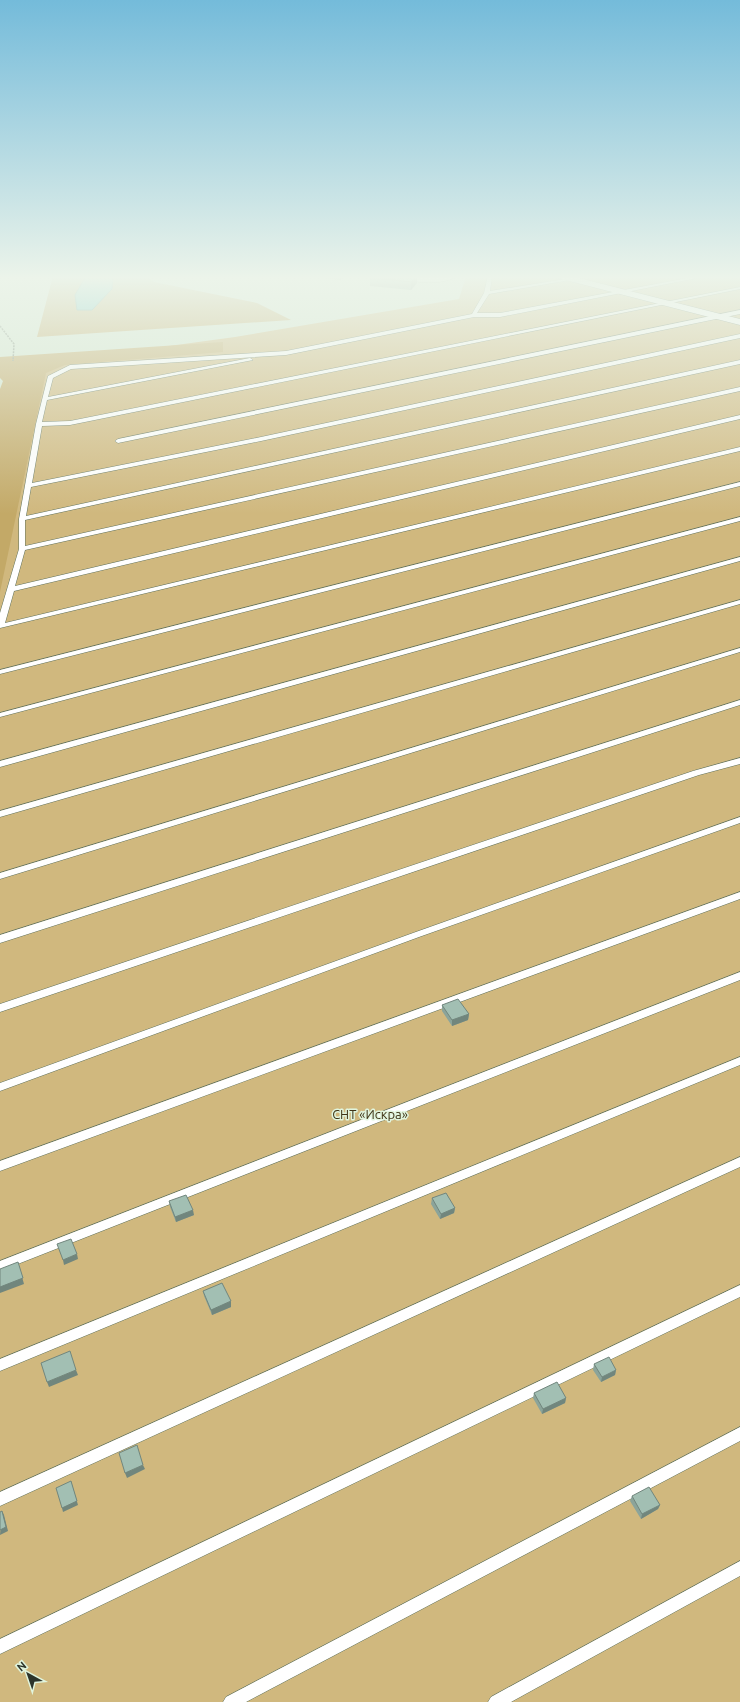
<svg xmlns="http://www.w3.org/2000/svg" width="740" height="1702" font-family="Ubuntu,sans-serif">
  <rect width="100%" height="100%" fill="#d4e7d1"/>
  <path fill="#d0b87e" d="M466,276H740V1702H0V527L22,366L235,337L459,299Z"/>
  <path fill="#c3a967" d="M53,276H146L154,282L257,303L291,320L37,337Z
    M223,342V352L65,365L46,373L0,592V389L3,381L0,378V357Z"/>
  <path fill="#67c6c6" stroke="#559a98" d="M86,276H113L112,289L92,310H77L75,295Z"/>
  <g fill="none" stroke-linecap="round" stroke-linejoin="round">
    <g stroke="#5f715d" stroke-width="1">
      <path id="service" d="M488,276H492L490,291L584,276H593L489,294L477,313H500L699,276H707L500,317H474L286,355L71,369L53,378L48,397L250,358L253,360L47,400L42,422L70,421L740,287V289L70,425L42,426L32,483L261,437L740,334V338L261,441L31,487L26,516L740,360V364L25,520V546L740,387V391L25,550L15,586L740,415V419L14,591L5,623L740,447V451L0,628V613L19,549V519L36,424L48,376L70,365L286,351L472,314L484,293Z
        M740,310V314L118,443L115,441L118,439Z
        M740,482V486L0,674V670Z
        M740,517V521L0,717V713Z
        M740,557V561L0,767V761Z
        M740,600V604L0,817V811Z
        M740,648V652L0,879V873Z
        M740,700V705L0,943V935Z
        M740,758V764L699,775L0,1012V1004L693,771Z
        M740,817V823L419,937L0,1091V1083L413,933Z
        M740,892V899L0,1171V1161Z
        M740,972V980L0,1271V1261Z
        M740,1057V1065L0,1371V1359Z
        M740,1157V1167L0,1506V1492Z
        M740,1285V1297L0,1654V1639Z
        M740,1427V1441L246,1702H223L226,1697Z
        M740,1561V1576L511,1702H488L491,1697Z"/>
    </g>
    <g stroke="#5f715d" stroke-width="1">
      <path id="minor" d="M400,276H456C448,285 408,284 400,276Z
        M556,276H571L740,319V325L558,278Z"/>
    </g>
    <path stroke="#889686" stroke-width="1.5" stroke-dasharray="2 1" stroke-linecap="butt" d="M0,326L14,344L13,361"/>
    <use href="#service" fill="#fff" fill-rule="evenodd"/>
    <use href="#minor" fill="#fff" fill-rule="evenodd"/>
  </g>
  <path fill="#8ba49a" d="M310,276H347L340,280Z
    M371,276L417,283L411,290L370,286V277Z
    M442,1005L469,1014L468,1020L452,1026L442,1011Z
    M432,1198L455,1208L454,1213L440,1219L431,1204Z
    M169,1201L194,1215L176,1222L170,1207Z
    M203,1291L231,1307L212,1315L204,1296Z
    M594,1364L616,1370L615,1375L601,1382L593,1370Z
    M534,1393L566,1398L565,1403L542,1414L533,1398Z
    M632,1496L660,1505L658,1509L641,1519L630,1501Z"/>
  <path fill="#71867d" d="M340,276H347L340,280Z
    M416,276H417V283L411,290V282Z
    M469,1014L468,1020L452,1026V1020Z
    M455,1208L454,1213L440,1219L441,1214Z
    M193,1210L194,1215L176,1222L175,1217Z
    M77,1254L78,1259L64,1265L63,1260Z
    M18,1262L24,1284L0,1293V1287Z
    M231,1301V1307L212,1315L211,1310Z
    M76,1370L78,1375L49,1387L47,1382Z
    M616,1370L615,1375L601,1382L602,1377Z
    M566,1398L565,1403L542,1414L543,1409Z
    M143,1465L145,1469L127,1478L125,1473Z
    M71,1481L78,1505L63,1512L62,1508Z
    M660,1505L658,1509L641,1519L642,1514Z
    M2,1511L4,1515L8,1531L0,1535Z"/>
  <path fill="#a2bfb3" stroke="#71867d" d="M371,276H416L411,282L370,277Z
    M458,999L469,1014L452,1020L442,1005Z
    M446,1193L455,1208L441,1214L432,1198Z
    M186,1195L193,1210L175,1217L169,1201Z
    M71,1239L77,1254L63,1260L57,1244Z
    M18,1262L23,1278L0,1287V1269Z
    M222,1283L231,1301L211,1310L203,1291Z
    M70,1351L76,1370L47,1382L41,1363Z
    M609,1357L616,1370L602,1377L594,1364Z
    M557,1382L566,1398L543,1409L534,1393Z
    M137,1445L143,1465L125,1473L119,1453Z
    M71,1481L77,1501L62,1508L56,1488Z
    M649,1487L660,1505L642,1514L632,1496Z
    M2,1511L6,1527L0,1530V1512Z"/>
  <linearGradient id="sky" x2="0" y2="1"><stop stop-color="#74bbda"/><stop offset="0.54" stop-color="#ecf4ea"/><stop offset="1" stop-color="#ecf4ea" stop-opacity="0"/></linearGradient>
  <rect width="740" height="514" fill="url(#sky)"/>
  <g text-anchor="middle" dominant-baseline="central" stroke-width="3" stroke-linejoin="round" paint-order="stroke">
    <g font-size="13" fill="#3f3416" stroke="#e1f5de">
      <text x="370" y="1114">СНТ «Искра»</text>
    </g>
  </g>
  <g transform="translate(28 1674) rotate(320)" stroke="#e1f5de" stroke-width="3" paint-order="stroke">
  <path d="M0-3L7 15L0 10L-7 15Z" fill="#2c342b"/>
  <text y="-6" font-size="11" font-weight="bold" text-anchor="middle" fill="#2c342b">N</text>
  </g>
</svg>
